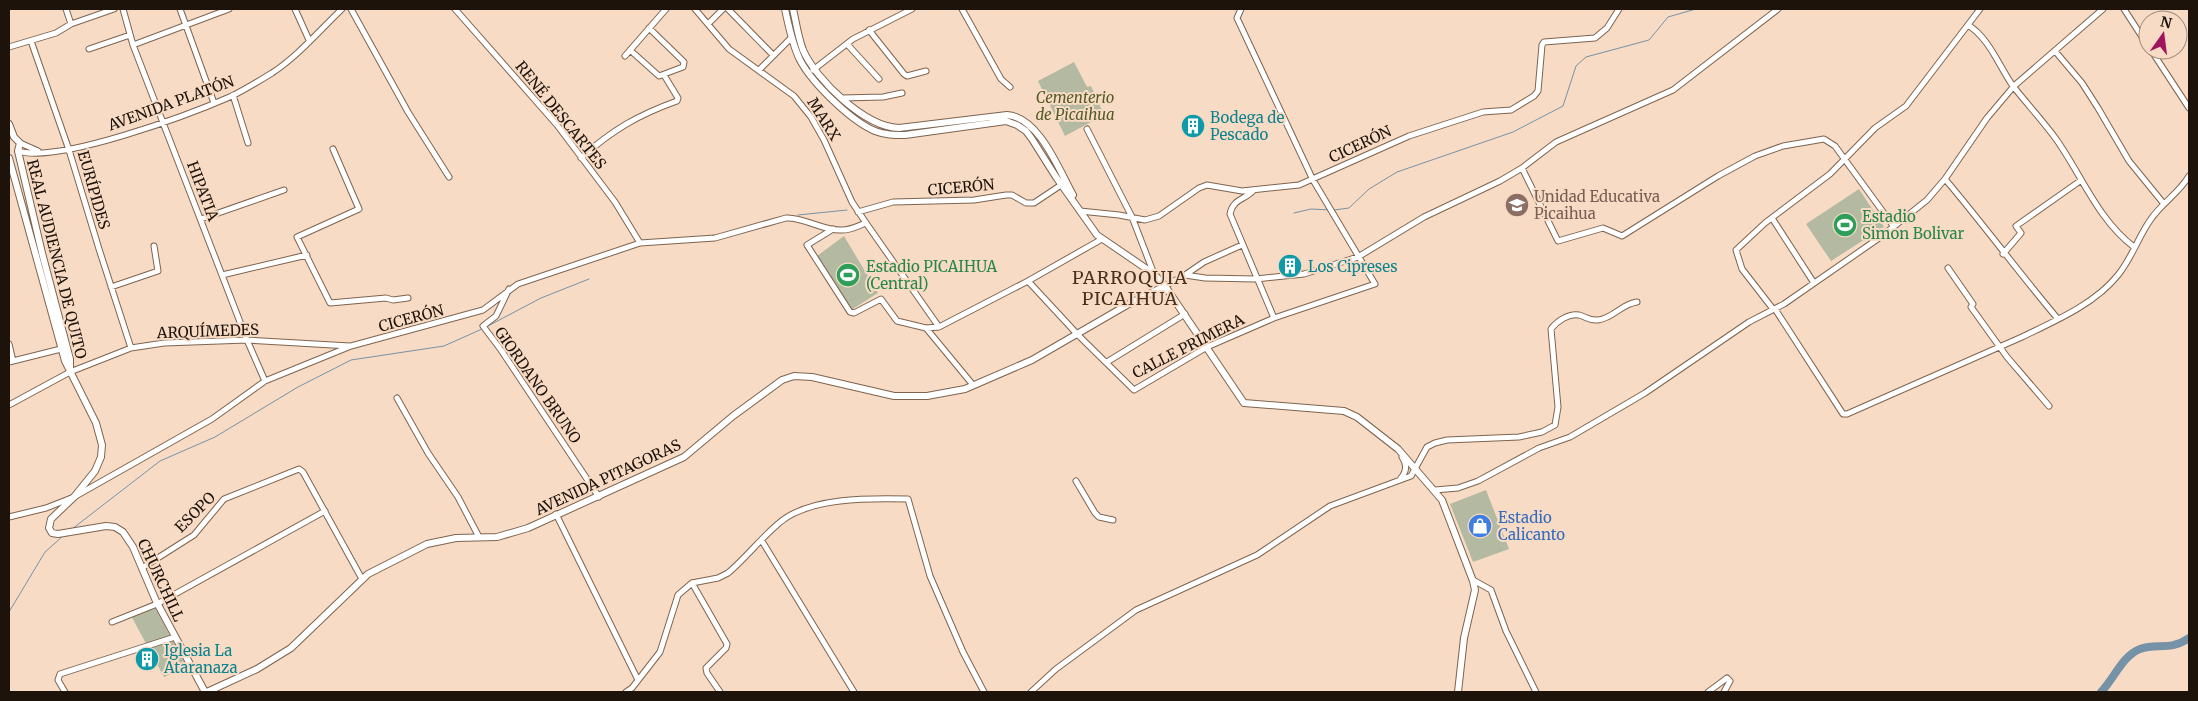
<svg xmlns="http://www.w3.org/2000/svg" width="2198" height="701" font-family="Merriweather,serif">
  <rect width="100%" height="100%" fill="#f8dbc4"/>
  <path fill="#b4b9a1" d="M1074,62L1087,87L1091,86L1104,115L1065,136L1038,81Z
    M1859,189L1884,227L1831,261L1806,224Z
    M844,236L878,293L851,310L817,256Z
    M1486,490L1509,549L1473,562L1450,504Z
    M152,602L187,668L164,677L129,612Z"/>
  <g fill="none" stroke-linecap="round" stroke-linejoin="round">
    <path stroke="#7692a7" stroke-width="1" d="M1334,210L1349,208L1369,189L1397,172L1513,132L1563,106L1576,66L1586,57L1649,40L1668,17L1696,9
      M1294,213L1311,209L1330,210
      M798,215L847,210
      M486,327L541,298L589,279
      M72,529L160,461L215,437L298,387L351,360L444,346L482,329
      M9,612L45,552L63,536"/>
    <path stroke="#7692a7" stroke-width="8" d="M2101,692C2114,679 2122,656 2140,649C2157,642 2169,652 2189,638"/>
    <g stroke="#7d6450" stroke-width="7">
      <path id="minor" d="M66,9L71,24
        M123,9L133,45L247,340L265,381
        M180,9L214,103
        M295,9L309,40
        M351,9L408,112L449,177
        M455,9L557,125L615,202L640,243
        M728,9L773,55
        M962,9L1001,79L1010,87
        M2124,9L2148,46
        M708,24L723,9
        M1968,25C1989,38 1999,66 2013,86C2027,104 2043,121 2056,139C2081,174 2098,220 2134,247
        M869,30L904,74L907,76L926,71
        M31,41L69,150L99,249L131,348
        M847,44L879,79
        M133,45L229,9
        M9,47L56,33L71,24L114,9
        M89,49L130,35
        M630,50L659,76L683,67L684,62L649,28
        M2151,50L2189,108
        M2055,51L2082,83L2098,108L2129,161L2164,204
        M625,56L666,9
        M759,70L791,38
        M813,70L853,39L912,9
        M233,95L248,143
        M843,98L883,97L902,93
        M1087,129L1132,217L1154,274
        M20,143L38,151
        M333,149L359,209L297,237L330,303L386,298L393,300L408,298
        M18,151C58,164 191,114 232,96C246,89 259,81 272,73C298,56 319,31 342,9
        M581,158C612,130 638,115 677,101L678,98L664,75
        M1522,168L1558,241L1603,228L1622,236L1718,176L1755,156L1783,146L1824,139L1835,146L1894,227
        M1945,179C1984,225 2019,273 2058,319
        M1253,191C1244,200 1233,199 1230,214L1274,318
        M1080,211L1119,215L1145,220L1159,216L1199,188L1207,185L1242,191L1299,185L1409,136L1483,112L1511,110L1534,96L1538,91L1542,45L1544,42L1595,38L1607,28L1619,9
        M858,212L893,202L974,200L1006,195H1012L1026,203H1034L1061,185
        M1772,218L1814,283
        M201,219L284,190
        M866,223L939,327
        M833,229L807,245L850,312L854,313L881,299L897,321L926,328L939,327L1028,281L1102,239
        M2003,254L2021,233L2016,226L2080,181
        M1948,268L1973,304L1971,307L2007,357L2049,406
        M222,275L307,255
        M1185,275L1204,262L1242,245
        M1028,281L1078,335L1134,390L1207,347L1274,318L1375,284L1313,180L1237,18L1241,9
        M1165,286L1185,275L1205,278L1256,279L1304,274L1358,257L1424,217L1500,181L1522,168L1556,142L1673,90L1778,9
        M111,287L158,271L154,246
        M509,289L496,316L483,326L501,350L599,497
        M1773,309L1742,269L1736,250L1765,223L1830,174L1875,128L1906,106L1980,9
        M1775,309L1843,414H1847L2022,337C2055,321 2095,304 2118,275C2132,258 2138,237 2151,219C2162,203 2179,193 2189,176
        M926,328L973,385
        M9,344L13,361
        M9,362L61,349
        M1107,362L1185,314
        M397,398L428,453L458,497L479,537
        M9,405L70,372L131,348L164,343L247,340L350,346
        M1401,478C1407,471 1407,464 1402,457
        M1076,481L1095,513L1099,517L1113,520
        M1435,490L1458,488L1478,481L1539,448L1570,437L1645,393L1749,322L1784,304L1882,236L1927,200L1945,179L1987,118L2014,86L2103,9
        M556,514L638,680
        M9,517L46,508L74,497L212,419L265,381L351,346L483,310L518,284L640,243L715,238L786,218C804,217 821,230 840,230C849,231 858,226 866,223L852,202L824,140L811,117L794,96L729,49L695,9
        M762,541L854,692
        M142,568L194,535L224,499L299,469L303,472L362,579
        M1473,580L1491,590L1506,631L1536,692
        M692,583L718,578L728,573C746,558 760,539 778,524C807,497 871,498 908,499L930,576L963,652L984,692
        M112,622L157,604L325,511
        M65,692L58,680L60,674L175,637
        M626,692L632,688L660,652L678,595L692,583L727,644L726,648L706,668L707,673L720,692
        M1031,692L1056,669L1136,610L1257,555L1330,506L1411,476L1427,447L1435,443L1447,440L1519,437L1542,432L1555,425L1558,407L1551,329C1557,321 1569,313 1579,315C1586,317 1590,321 1598,320C1614,318 1621,304 1637,302
        M1708,692L1727,678L1730,681L1724,692"/>
    </g>
    <g stroke="#7d6450" stroke-width="8">
      <path id="major" d="M785,9C789,27 792,44 800,60C812,83 851,121 875,131C885,135 894,135 905,135L1006,121L1017,125L1026,131L1032,139L1056,177L1097,235L1154,274L1165,286L1244,403L1344,411L1357,417L1398,449L1442,500L1473,581L1475,590L1464,638L1458,692
        M793,9C796,22 798,37 803,50C816,80 865,127 899,128L1007,115C1039,117 1059,170 1073,195
        M9,124L14,137L20,143L18,151L42,253L70,359V370
        M9,158L65,361L96,423L102,445L101,457L95,471L74,497L51,519L49,528L52,533L58,534L106,526L115,527L123,532L133,547L156,601L205,692
        M207,692L257,669L291,648L368,574L427,544L456,538L497,537L528,528L684,457L733,416L782,380L794,376L812,377L894,396H927L965,389L1032,360L1127,305L1165,286"/>
    </g>
    <use href="#minor" stroke="#fff" stroke-width="5"/>
    <use href="#major" stroke="#fff" stroke-width="6"/>
  </g>
  <defs>
    <g id="building-disc" transform="scale(1.25)"><circle r="9.5" fill="#0f9aa8" stroke="#f8dbc4"/><path d="M-4-6H4V6H1V3H-1V6H-4ZM-2.5-4.3h1.7v1.8h-1.7ZM.8-4.3h1.7v1.8H.8ZM-2.5-1h1.7V.8h-1.7ZM.8-1h1.7V.8H.8Z" fill="#fff"/></g>
    <g id="school-disc" transform="scale(1.25)"><circle r="9.5" fill="#8d6e63" stroke="#f8dbc4"/><path d="M0-5L7-2L0 1L-7-2ZM-4 1L0 2.5L4 1V4Q0 6-4 4Z" fill="#fff"/></g>
    <g id="stadium-disc" transform="scale(1.25)"><circle r="9.5" fill="#2e9e5b" stroke="#f8dbc4"/><path d="M0-5a6.5 5 0 1 0 0 10a6.5 5 0 1 0 0-10ZM-3.5-1.8h7v3.6h-7Z" fill="#fff"/></g>
    <g id="shop-disc" transform="scale(1.25)"><circle r="9.5" fill="#3f7fe0" stroke="#f8dbc4"/><path d="M-5-2.5h2.3a2.7 3.5 0 0 1 5.4 0H5L5.5 6h-11ZM-1.5-2.5h3a1.5 2.3 0 0 0-3 0Z" fill="#fff"/></g>
  </defs>
  <g fill-rule="evenodd">
    <use href="#building-disc" x="1193" y="126"/>
    <use href="#school-disc" x="1517" y="205"/>
    <use href="#stadium-disc" x="1845" y="225"/>
    <use href="#building-disc" x="1290" y="266"/>
    <use href="#stadium-disc" x="848" y="275"/>
    <use href="#shop-disc" x="1480" y="526"/>
    <use href="#building-disc" x="147" y="659"/>
  </g>
  <g text-anchor="middle" dominant-baseline="central" stroke-width="4" stroke-linejoin="round" paint-order="stroke">
    <g font-size="15" font-style="italic" fill="#535b27" stroke="#f8dbc4">
      <text x="1075" y="97">Cementerio<tspan x="1075" dy="17">de Picaihua</tspan></text>
    </g>
    <g font-size="15" fill="#1d130b" stroke="#f8dbc4">
      <text transform="translate(171 103) rotate(-20)">AVENIDA PLATÓN</text>
      <text transform="translate(561 115) rotate(51)">RENÉ DESCARTES</text>
      <text transform="translate(824 119) rotate(58)">MARX</text>
      <text transform="translate(1360 144) rotate(-25)">CICERÓN</text>
      <text transform="translate(961 187) rotate(-5)">CICERÓN</text>
      <text transform="translate(94 190) rotate(74)">EURÍPIDES</text>
      <text transform="translate(203 191) rotate(69)">HIPATIA</text>
      <text transform="translate(57 259) rotate(76)">REAL AUDIENCIA DE QUITO</text>
      <text transform="translate(411 318) rotate(-15)">CICERÓN</text>
      <text transform="translate(208 331) rotate(-2)">ARQUÍMEDES</text>
      <text transform="translate(1188 346) rotate(-27)">CALLE PRIMERA</text>
      <text transform="translate(538 385) rotate(55)">GIORDANO BRUNO</text>
      <text transform="translate(608 477) rotate(-25)">AVENIDA PITAGORAS</text>
      <text transform="translate(195 512) rotate(-45)">ESOPO</text>
      <text transform="translate(161 580) rotate(65)">CHURCHILL</text>
    </g>
    <g font-size="15" fill="#0d838f" stroke="#f8dbc4" text-anchor="start">
      <text x="1210" y="117">Bodega de<tspan x="1210" dy="17">Pescado</tspan></text>
      <text x="1308" y="266">Los Cipreses</text>
      <text x="164" y="650">Iglesia La<tspan x="164" dy="17">Ataranaza</tspan></text>
    </g>
    <g font-size="15" fill="#785e54" stroke="#f8dbc4" text-anchor="start">
      <text x="1534" y="196">Unidad Educativa<tspan x="1534" dy="17">Picaihua</tspan></text>
    </g>
    <g font-size="15" fill="#27864d" stroke="#f8dbc4" text-anchor="start">
      <text x="1862" y="216">Estadio<tspan x="1862" dy="17">Simon Bolivar</tspan></text>
      <text x="866" y="266">Estadio PICAIHUA<tspan x="866" dy="17">(Central)</tspan></text>
    </g>
    <g font-size="15" fill="#366cbe" stroke="#f8dbc4" text-anchor="start">
      <text x="1498" y="517">Estadio<tspan x="1498" dy="17">Calicanto</tspan></text>
    </g>
    <g font-size="18" letter-spacing="1" fill="#48311f" stroke="#f8dbc4">
      <text x="1130" y="277">PARROQUIA<tspan x="1130" dy="21">PICAIHUA</tspan></text>
    </g>
  </g>
  <rect width="2198" height="701" fill="none" stroke="#1d130b" stroke-width="20"/>
  <g transform="translate(2163 35) rotate(14)"><circle r="24" fill="#f8dbc4" stroke="#a08b7a"/>
  <path d="M0-4L9 19L0 12L-9 19Z" fill="#a0135d"/>
  <text y="-8" font-size="14" font-weight="bold" text-anchor="middle" fill="#1d130b">N</text>
  </g>
</svg>
